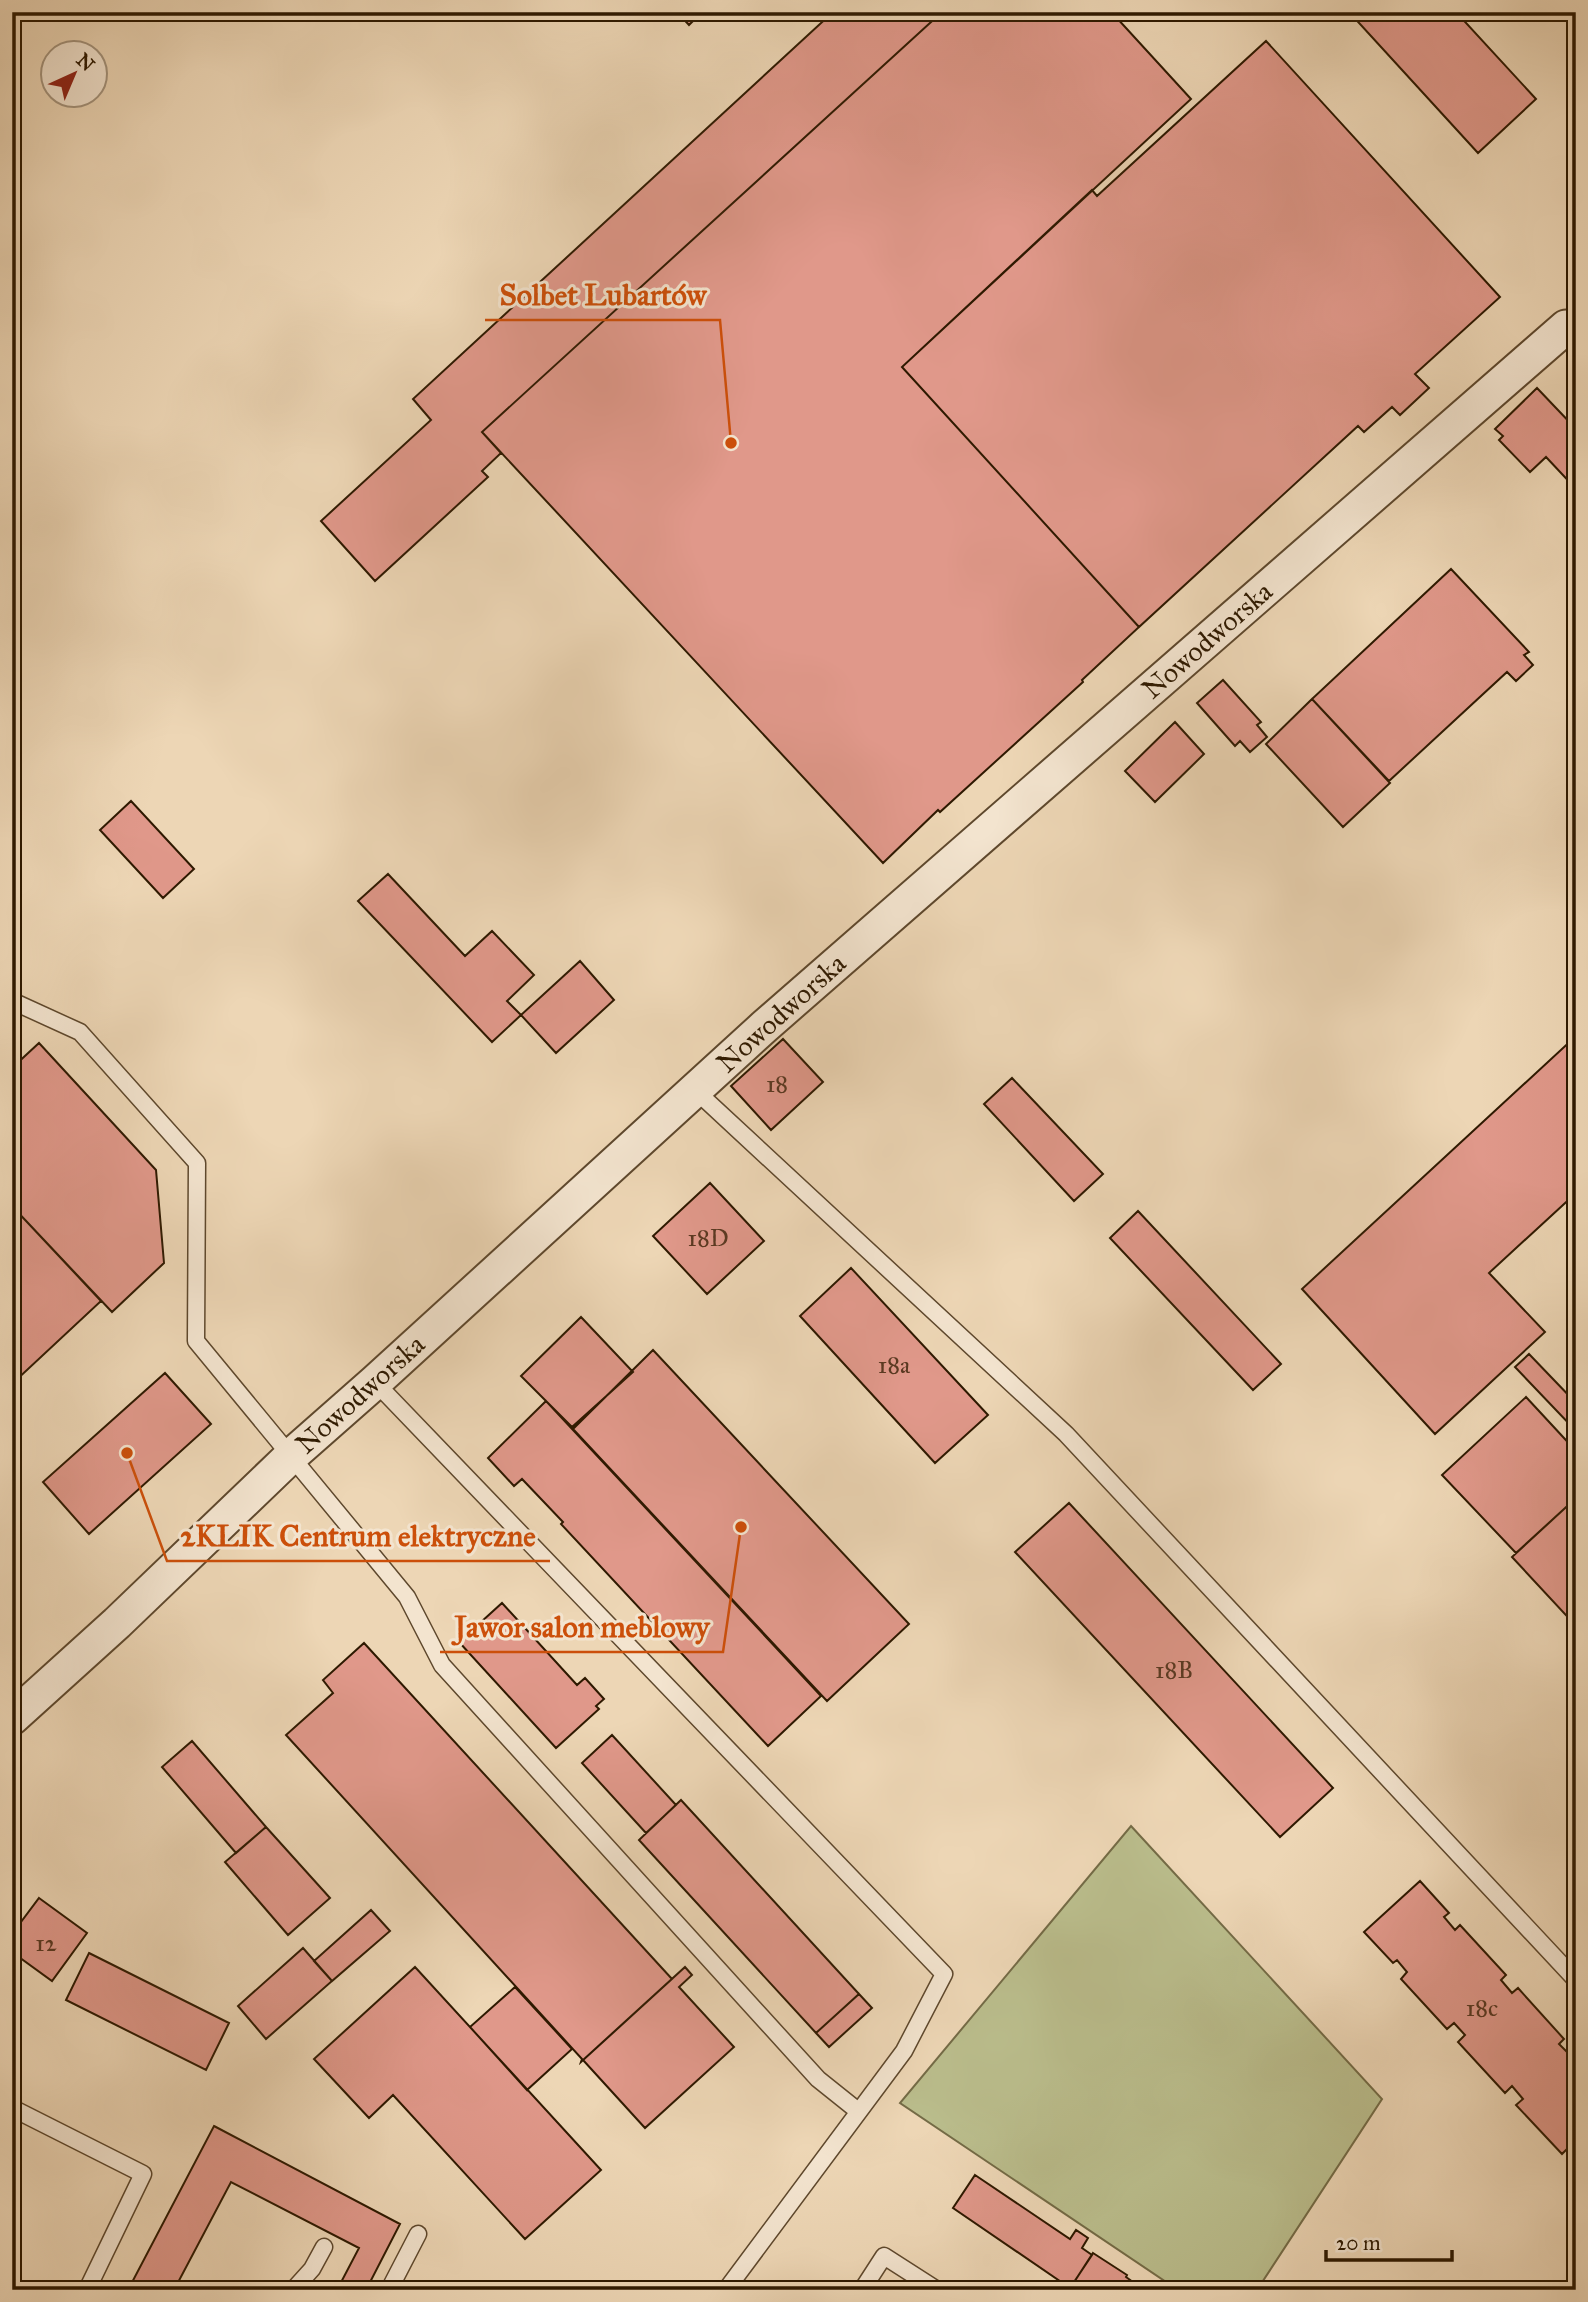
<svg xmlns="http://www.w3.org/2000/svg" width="1588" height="2302" font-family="'IM FELL Great Primer',serif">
  <rect width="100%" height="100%" fill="#edd6b5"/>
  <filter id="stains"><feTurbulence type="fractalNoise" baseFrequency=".00286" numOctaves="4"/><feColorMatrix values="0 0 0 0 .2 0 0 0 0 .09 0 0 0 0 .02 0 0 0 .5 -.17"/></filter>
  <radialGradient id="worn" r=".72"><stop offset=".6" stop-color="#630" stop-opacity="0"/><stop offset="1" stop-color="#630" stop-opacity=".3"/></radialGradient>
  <path fill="#babd8c" stroke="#746b46" stroke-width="2" d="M1131,1826L1382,2099L1257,2290H1178L900,2103Z"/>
  <path fill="#e0988a" stroke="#2e1900" stroke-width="2" d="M677,12H702L689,25Z
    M833,12H942L482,432L501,453L482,471L488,477L375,581L321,521L431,420L413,399Z
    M942,12H1119L1115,16L1191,99L902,367L1139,627L1082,680L1083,682L940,812L938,810L883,863L482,432Z
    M1349,12H1456L1536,99L1478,153Z
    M1266,41L1500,297L1415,374L1429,388L1400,415L1392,407L1364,432L1358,426L1139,627L902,367L1092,190L1097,196Z
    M1537,388L1576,429V489L1546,457L1530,472L1499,440L1503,436L1495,429Z
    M1451,569L1529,652L1524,655L1533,665L1516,681L1507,672L1389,781L1312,699Z
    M1223,680L1261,722L1257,725L1267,737L1250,752L1240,741L1235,746L1197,703Z
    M1312,699L1390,783L1343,827L1266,744Z
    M1175,722L1204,754L1155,802L1125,771Z
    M131,801L194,869L163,898L100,830Z
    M388,874L465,956L492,931L534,975L507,1001L521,1015L492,1042L358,901Z
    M580,961L614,1000L556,1053L521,1015Z
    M1576,1036V1193L1489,1273L1545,1332L1435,1434L1302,1289Z
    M783,1039L823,1082L771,1130L731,1086Z
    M39,1043L156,1170L164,1263L112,1312L12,1206V1068Z
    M1012,1078L1103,1174L1074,1201L984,1104Z
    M710,1183L764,1241L707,1294L653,1236Z
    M12,1206L101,1301L12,1384Z
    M1138,1211L1281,1364L1253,1390L1110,1238Z
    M851,1268L988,1415L935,1463L800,1316Z
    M581,1317L633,1372L572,1427L521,1376Z
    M653,1350L909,1624L827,1701L573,1429Z
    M1529,1354L1576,1403V1431L1515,1367Z
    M165,1373L211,1424L89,1534L43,1482Z
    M1526,1397L1576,1451V1498L1516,1553L1442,1475Z
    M546,1401L821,1696L768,1746L561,1524L563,1522L522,1479L514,1486L488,1458Z
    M1576,1498V1626L1512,1557Z
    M1069,1503L1333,1788L1280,1837L1015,1552Z
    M502,1603L577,1685L585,1678L604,1699L596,1706L599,1709L556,1748L459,1642Z
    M364,1643L672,1979L581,2062L582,2059L286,1735L333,1693L323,1680Z
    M612,1735L676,1805L646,1833L582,1763Z
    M192,1741L266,1827L236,1853L162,1767Z
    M681,1800L859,1994L816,2033L639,1840Z
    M266,1827L330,1898L288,1935L225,1862Z
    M1420,1881L1449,1913L1444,1917L1455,1930L1460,1925L1506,1975L1501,1980L1512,1993L1518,1988L1564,2039L1559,2044L1570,2055L1576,2052V2152L1570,2146L1562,2154L1516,2105L1523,2099L1512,2086L1505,2093L1458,2042L1465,2035L1454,2023L1447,2029L1401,1979L1407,1972L1397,1960L1393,1963L1364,1932Z
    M39,1898L87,1933L52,1981L12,1952V1934Z
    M371,1910L390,1931L332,1981L314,1961Z
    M303,1948L332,1981L266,2039L238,2006Z
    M89,1953L229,2023L206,2070L66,2000Z
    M415,1967L601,2170L525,2239L393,2095L369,2118L314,2059Z
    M685,1967L692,1975L679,1987L734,2047L645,2128L583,2060Z
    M515,1987L572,2049L527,2090L470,2027Z
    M859,1994L872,2008L829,2047L816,2033Z
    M214,2126L400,2224L366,2290H337L359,2248L231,2182L174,2290H128Z
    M975,2175L1070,2239L1076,2230L1088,2238L1082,2248L1092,2255L1070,2288L953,2208Z
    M1093,2253L1127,2275L1126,2277L1144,2290H1069Z"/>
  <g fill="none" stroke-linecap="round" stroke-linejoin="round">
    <g stroke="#5e482d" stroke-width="19">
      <path id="service" d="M12,1001L80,1032L197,1163L196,1341L407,1597L442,1665L818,2079L858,2111
        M695,1090L1066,1434L1576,1980
        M375,1382L944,1974L904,2051L726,2290
        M12,2108L143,2174L87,2290
        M293,2290L312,2269L324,2247
        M389,2290L418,2234
        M862,2290L884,2256L937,2290"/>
    </g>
    <g stroke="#5e482d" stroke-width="37">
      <path id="minor" d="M12,1718L117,1623L291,1456L375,1382L765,1026L1566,327"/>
    </g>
    <use href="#service" stroke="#f3e4cf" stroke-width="16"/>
    <use href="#minor" stroke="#f3e4cf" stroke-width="33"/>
  </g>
  <g text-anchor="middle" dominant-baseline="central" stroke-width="6" stroke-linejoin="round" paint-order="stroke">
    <g font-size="24" fill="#5a3922">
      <text x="777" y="1084">18</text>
      <text x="708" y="1238">18D</text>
      <text x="894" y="1365">18a</text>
      <text x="1174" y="1670">18B</text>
      <text x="46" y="1943">12</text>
      <text x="1482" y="2008">18c</text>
    </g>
    <g font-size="28" fill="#2e1900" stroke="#f3e4cf">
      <text transform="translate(1207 640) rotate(-41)">Nowodworska</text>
      <text transform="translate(781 1013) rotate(-42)">Nowodworska</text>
      <text transform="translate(360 1394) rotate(-42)">Nowodworska</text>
    </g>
  </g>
  <path fill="none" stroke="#cc4f0a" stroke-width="2.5" d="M731 443L720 320H485M127 1453L167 1561H550M741 1527L723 1652H440"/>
  <g fill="#cc4f0a" stroke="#f3e4cf" stroke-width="2.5">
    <circle cx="731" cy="443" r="7"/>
    <circle cx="127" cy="1453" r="7"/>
    <circle cx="741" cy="1527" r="7"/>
  </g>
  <g font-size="30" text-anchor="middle" font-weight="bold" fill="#cc4f0a" stroke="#f3e4cf" stroke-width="6" stroke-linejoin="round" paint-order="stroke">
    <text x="603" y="305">Solbet Lubartów</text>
    <text x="358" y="1546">2KLIK Centrum elektryczne</text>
    <text x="582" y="1637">Jawor salon meblowy</text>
  </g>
  <rect width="1588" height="2302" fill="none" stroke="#edd6b5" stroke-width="42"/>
  <rect x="14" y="14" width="1560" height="2274" fill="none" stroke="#2e1900" stroke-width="3.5"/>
  <rect x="21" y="21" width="1546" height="2260" fill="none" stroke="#2e1900" stroke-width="2"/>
  <g transform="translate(74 74) rotate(44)"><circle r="33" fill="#f3e4cf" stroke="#a4937c" stroke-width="2"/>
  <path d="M0-5L12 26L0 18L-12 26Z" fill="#8f2418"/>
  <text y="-10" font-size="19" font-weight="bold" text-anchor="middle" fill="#2e1900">N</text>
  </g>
  <path d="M1326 2250v10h126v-10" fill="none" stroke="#2e1900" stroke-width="3.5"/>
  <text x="1336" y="2250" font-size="21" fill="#2e1900" stroke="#f3e4cf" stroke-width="5" paint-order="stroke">20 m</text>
  <rect width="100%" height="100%" filter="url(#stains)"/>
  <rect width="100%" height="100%" fill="url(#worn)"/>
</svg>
